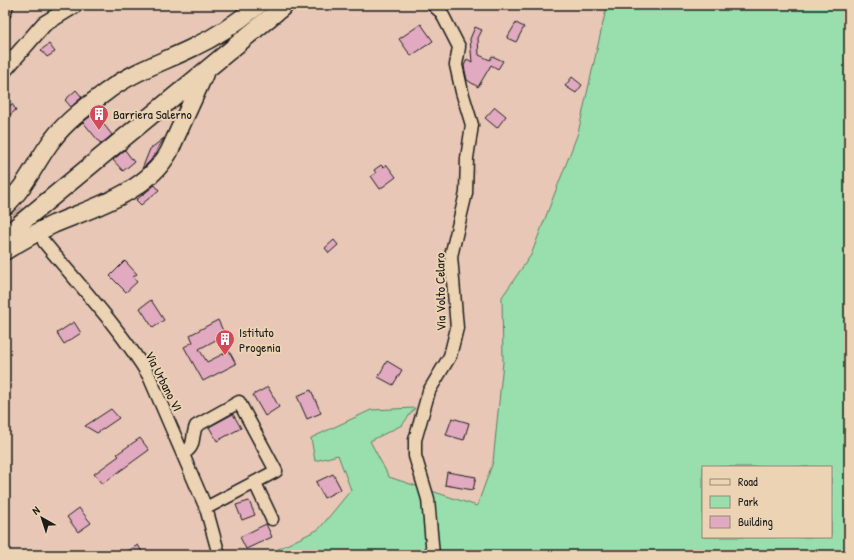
<svg xmlns="http://www.w3.org/2000/svg" width="854" height="560" font-family="'Patrick Hand',sans-serif">
  <rect width="100%" height="100%" fill="#e8c7b7"/>
  <filter id="ink" filterUnits="userSpaceOnUse"><feTurbulence type="fractalNoise" baseFrequency=".025" numOctaves="2"/><feDisplacementMap in="SourceGraphic" scale="8" xChannelSelector="R" yChannelSelector="G"/><feConvolveMatrix kernelMatrix="1 2 1 2 8 2 1 2 1" color-interpolation-filters="sRGB"/></filter>
  <g filter="url(#ink)">
    <path fill="#98dfad" stroke="#5a7e64" fill-rule="evenodd" d="M607,5H849V555H266L319,529L351,490L338,455L315,461L311,438L371,410L415,408L402,425L370,441L389,477L477,506L493,462L503,362L502,297L531,255L578,133ZM703,467H831V537H703Z"/>
    <path fill="#e1aac0" stroke="#1c1c1c" d="M516,23L524,27L516,42L507,38Z
      M421,24L433,41L411,56L399,39Z
      M475,27L482,30L478,38L479,55L490,60L492,56L503,61L498,69L491,65L478,87L467,80L464,66L467,59L472,62L470,39Z
      M49,44L55,52L47,57L41,50Z
      M572,77L582,85L576,93L565,86Z
      M76,90L82,97L71,107L65,100Z
      M12,104L16,110L5,119V110Z
      M495,107L506,116L497,128L485,118Z
      M95,113L112,135L101,144L83,122Z
      M164,138L151,160L142,169L150,149Z
      M125,150L134,162L123,171L113,160Z
      M381,165L383,167L387,165L396,177L380,189L371,176L376,173L374,170Z
      M155,185L159,190L141,205L136,200Z
      M334,240L338,245L329,253L325,248Z
      M125,261L137,274L133,277L137,282L126,292L110,276Z
      M151,300L164,320L153,328L140,308Z
      M218,320L225,335L199,349L207,362L229,351L236,364L203,381L184,347L193,342L190,335Z
      M74,322L81,333L64,344L57,333Z
      M387,361L402,370L393,385L378,377Z
      M268,387L279,407L265,416L253,395Z
      M311,390L321,413L307,419L297,396Z
      M111,409L119,418L97,433L85,426Z
      M233,414L241,428L217,441L209,427Z
      M452,418L469,423L464,440L446,435Z
      M140,438L149,450L102,484L94,474L119,456L117,454Z
      M447,472L476,477L473,490L445,485Z
      M333,474L341,489L324,498L316,482Z
      M249,501L255,515L242,520L236,505Z
      M79,508L91,523L78,532L67,517Z
      M266,524L272,537L246,549L240,537Z
      M138,545L144,555H121Z"/>
    <g fill="none" stroke-linecap="round" stroke-linejoin="round">
      <path stroke="#bfa598" stroke-width="12" stroke-dasharray="12 6" stroke-linecap="butt" d="M5,196L30,226"/>
      <g stroke="#1c1c1c" stroke-width="15">
        <path id="minor" d="M433,5L441,12L459,47L456,65L462,92L472,125L467,158L466,193L451,256L457,328L450,356L429,391L415,440V456L428,499L433,555
          M5,12L7,5
          M44,242C80,286 119,327 149,376L206,508L219,555
          M183,453C196,448 191,438 196,426L239,402L276,471L206,508
          M255,483L272,519"/>
      </g>
      <g stroke="#1c1c1c" stroke-width="18">
        <path id="major" d="M5,69L44,24L75,5"/>
      </g>
      <g stroke="#1c1c1c" stroke-width="20">
        <path id="highway" d="M5,206C26,187 36,161 53,139C67,120 91,103 110,89C136,70 166,61 194,47C218,36 238,22 258,5
          M5,236L285,5
          M5,251C21,241 37,232 54,224C94,207 146,193 169,152L204,75"/>
      </g>
      <use href="#minor" stroke="#ebd3b3" stroke-width="12"/>
      <use href="#major" stroke="#ebd3b3" stroke-width="15"/>
      <use href="#highway" stroke="#ebd3b3" stroke-width="17"/>
    </g>
  </g>
  <defs>
    <g id="building-pin" transform="scale(1)"><path d="M0 17L-7.5 6A9.5 9.5 0 1 1 7.5 6Z" fill="#d1495b" stroke="#ebd3b3"/><path d="M-4-6H4V6H1V3H-1V6H-4ZM-2.5-4.3h1.7v1.8h-1.7ZM.8-4.3h1.7v1.8H.8ZM-2.5-1h1.7V.8h-1.7ZM.8-1h1.7V.8H.8Z" fill="#fff"/></g>
  </defs>
  <g fill-rule="evenodd">
    <use href="#building-pin" x="99" y="114"/>
    <use href="#building-pin" x="225" y="339"/>
  </g>
  <g text-anchor="middle" dominant-baseline="central" stroke-width="4" stroke-linejoin="round" paint-order="stroke">
    <g font-size="13" fill="#1c1c1c" stroke="#ebd3b3" text-anchor="start">
      <text x="113" y="114">Barriera Salerno</text>
      <text x="239" y="332">Istituto<tspan x="239" dy="15">Progenia</tspan></text>
    </g>
    <g font-size="13" fill="#1c1c1c" stroke="#ebd3b3">
      <text transform="translate(440 292) rotate(-91)">Via Volto Celaro</text>
      <text transform="translate(164 381) rotate(63)">Via Urbano VI</text>
    </g>
  </g>
  <rect width="854" height="560" fill="none" stroke="#ebd3b3" stroke-width="20"/>
  <rect x="10" y="10" width="834" height="540" fill="none" stroke="#1c1c1c" stroke-width="1.5" filter="url(#ink)"/>
  <rect x="702" y="466" width="130" height="72" fill="#ebd3b3" stroke="#988a77"/>
  <rect x="710" y="479" width="20" height="6" fill="#ebd3b3" stroke="#988a77"/>
  <text x="738" y="486" font-size="12" fill="#1c1c1c">Road</text>
  <rect x="710" y="496" width="20" height="12" fill="#98dfad" stroke="#988a77"/>
  <text x="738" y="506" font-size="12" fill="#1c1c1c">Park</text>
  <rect x="710" y="516" width="20" height="12" fill="#e1aac0" stroke="#988a77"/>
  <text x="738" y="526" font-size="12" fill="#1c1c1c">Building</text>
  <g transform="translate(42 518) rotate(321)" stroke="#ebd3b3" stroke-width="3" paint-order="stroke">
  <path d="M0-3L7 15L0 10L-7 15Z" fill="#1c1c1c"/>
  <text y="-6" font-size="11" font-weight="bold" text-anchor="middle" fill="#1c1c1c">N</text>
  </g>
</svg>
